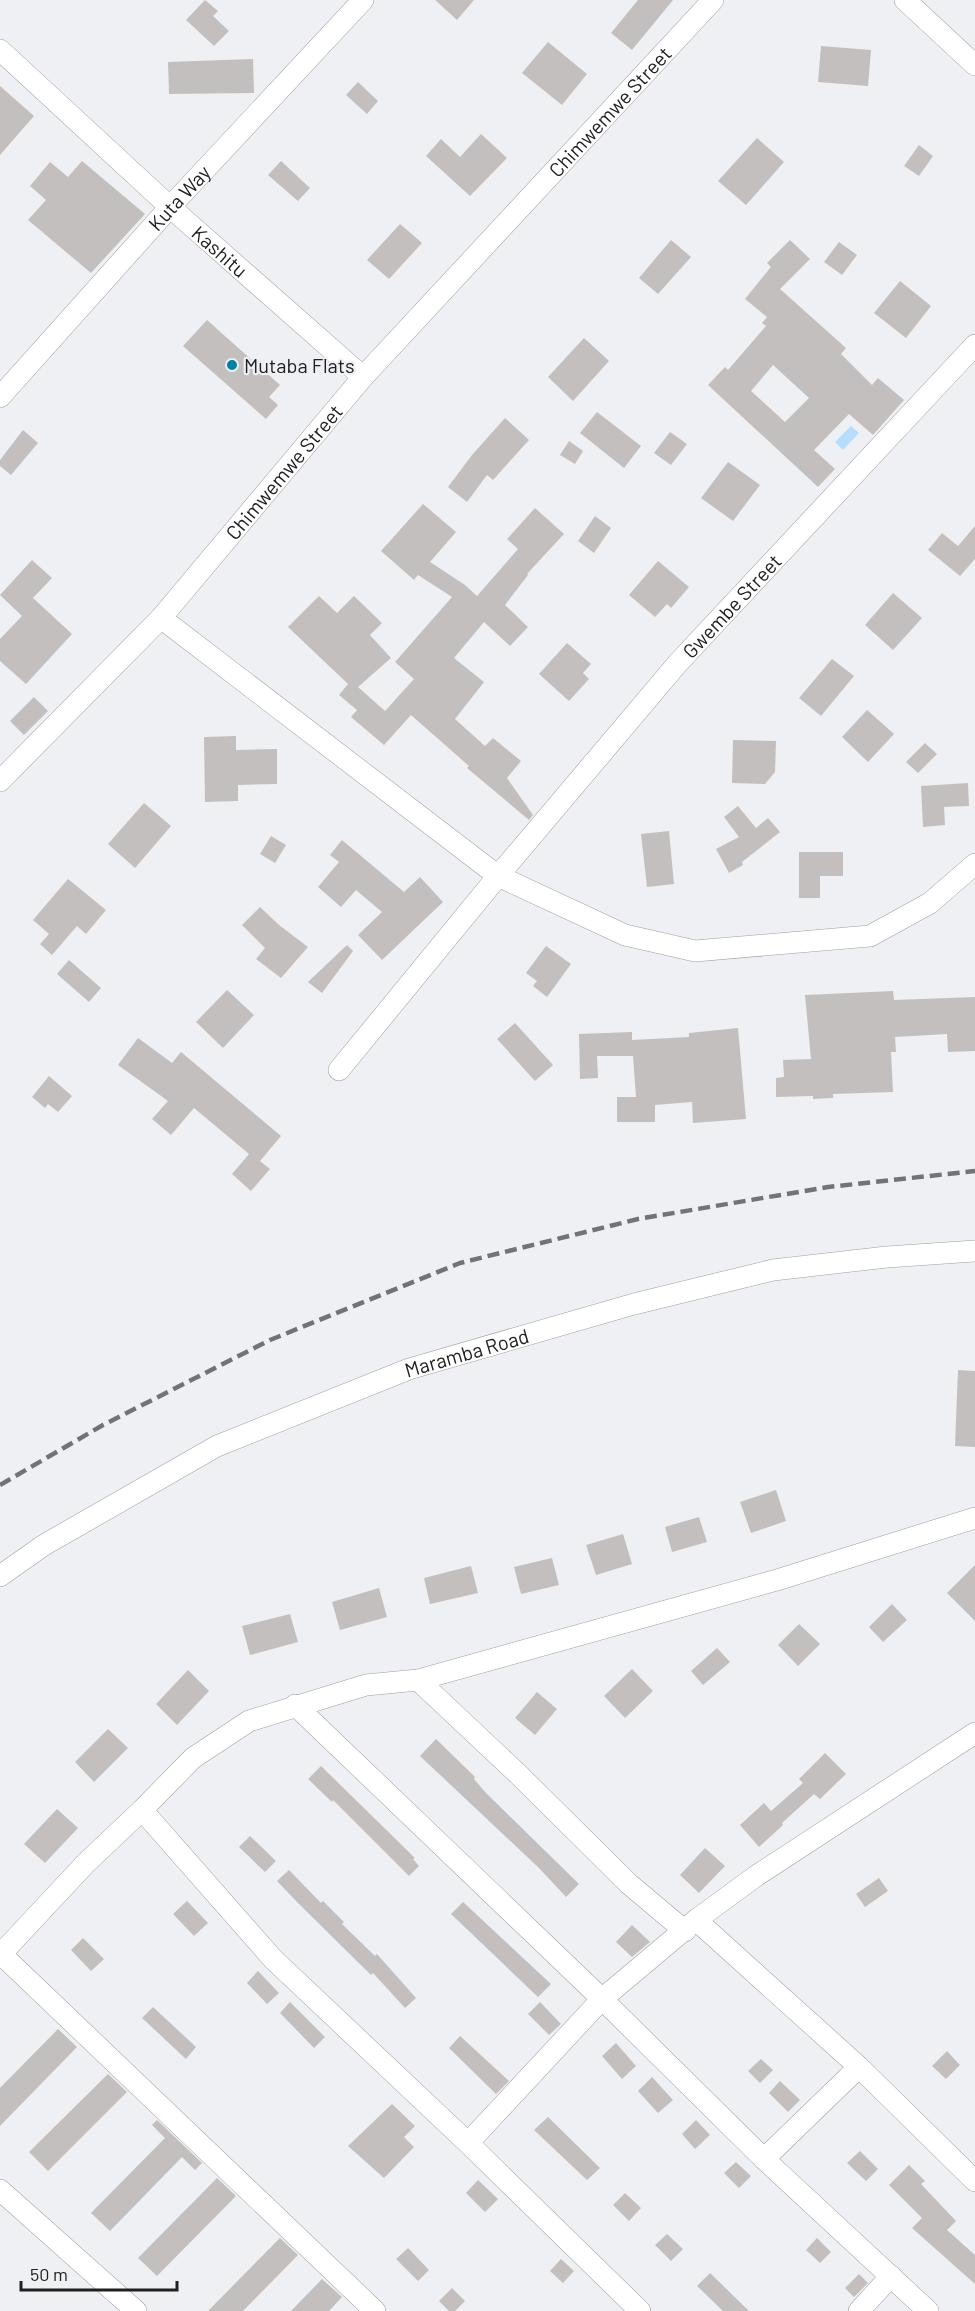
<svg xmlns="http://www.w3.org/2000/svg" width="975" height="2311" font-family="Barlow,sans-serif">
  <rect width="100%" height="100%" fill="#eff0f3"/>
  <path fill="#b4ddfe" d="M851,426L859,433L843,450L835,442Z"/>
  <path fill="#c3bfbe" fill-rule="evenodd" d="M205,0L218,11L213,16L229,31L214,46L186,20Z
    M435,0H474L457,20Z
    M638,0H673L632,50L611,33Z
    M548,42L587,74L562,105L522,73Z
    M821,46L871,50L868,86L818,82Z
    M253,59L254,93L169,94L168,62Z
    M358,82L378,101L367,114L346,95Z
    M0,86L34,116L0,155Z
    M481,134L507,158L470,196L426,156L441,139L460,157Z
    M757,138L784,162L746,205L718,181Z
    M919,145L933,156L919,176L904,166Z
    M82,161L145,214L91,273L28,220L46,200L30,186L50,162L68,177Z
    M281,161L310,188L298,201L268,175Z
    M400,224L422,243L389,279L367,260Z
    M671,240L691,257L658,294L639,278Z
    M790,240L810,259L780,289L846,348L841,354L872,385L878,378L904,400L873,435L849,414L814,450L835,469L818,487L708,385L725,367L728,370L766,326L762,323L767,317L745,299L771,267L767,263ZM773,365L809,398L785,422L751,391Z
    M839,242L857,255L842,275L824,262Z
    M900,281L931,306L906,338L874,313Z
    M207,320L280,385L269,397L278,405L266,419L183,346Z
    M584,338L609,361L573,401L548,377Z
    M597,412L641,446L624,468L580,433Z
    M505,418L529,440L493,480L487,475L467,502L448,487L472,455Z
    M23,430L38,443L11,475L0,466V460Z
    M670,432L687,444L671,465L654,453Z
    M569,441L583,451L575,464L560,455Z
    M728,462L760,485L733,521L701,498Z
    M423,504L456,532L430,562L465,585L477,596L518,549L507,539L535,508L564,534L527,574L528,575L505,605L528,627L510,646L484,622L454,658L484,682L455,719L485,746L493,738L521,761L507,778L533,815L529,820L467,768L469,766L411,715L384,745L351,717L357,710L339,695L348,684L288,627L319,596L337,613L354,596L382,623L370,635L391,658L358,687L385,711L414,679L395,662L452,597L418,575L414,580L381,551Z
    M595,516L611,528L594,553L578,541Z
    M975,526V559L960,576L928,550L942,533L958,546Z
    M32,560L52,578L33,598L72,634L26,684L0,661V639L22,616L0,595Z
    M658,561L689,587L671,608L667,604L655,617L629,595Z
    M893,593L922,618L893,650L865,625Z
    M567,643L591,664L583,673L589,679L569,701L539,674Z
    M832,659L854,676L821,716L799,698Z
    M34,697L48,711L24,735L10,721Z
    M867,710L894,734L868,762L842,737Z
    M236,736V750L277,749V784L238,785V801L205,802L204,737Z
    M733,740L776,741L775,772L765,784L732,783Z
    M925,743L937,754L918,773L906,762Z
    M968,783L969,806L944,807L945,825L923,827L921,786Z
    M144,803L171,826L135,868L108,844Z
    M738,806L756,828L768,818L780,832L742,862L743,865L729,873L716,849L739,837L724,817Z
    M669,831L674,884L647,887L641,834Z
    M271,836L286,845L275,863L260,854Z
    M342,840L404,892L420,877L443,902L382,960L358,935L382,912L356,890L341,907L318,887L339,862L330,855Z
    M799,852H843V876H820V898H799Z
    M68,879L106,910L86,934L77,926L52,955L40,944L49,934L33,920Z
    M260,907L279,925L308,947L281,978L256,959L265,948L242,925Z
    M347,945L353,951L322,993L308,982Z
    M546,946L571,964L547,997L533,986L537,981L526,973Z
    M69,960L101,988L89,1002L57,974Z
    M227,990L254,1015L223,1048L196,1022Z
    M893,991L894,1000L975,997V1051L948,1052L947,1034L895,1037L896,1052H891L893,1092L833,1094V1098L813,1099V1096L776,1097V1078L784,1077L783,1060L811,1059L805,995Z
    M515,1023L553,1065L535,1081L497,1039Z
    M738,1028L746,1119L693,1123L692,1102L655,1105V1122H617V1097H636L633,1056H597L598,1078L580,1079L579,1034L632,1032V1040L689,1037V1033Z
    M138,1038L172,1063L181,1052L281,1136L260,1161L270,1169L251,1191L232,1174L249,1154L194,1108L171,1135L152,1119L168,1101L118,1065Z
    M49,1076L72,1096L58,1112L48,1104L45,1108L32,1097Z
    M958,1370L975,1371V1447L955,1446Z
    M776,1490L786,1521L751,1533L740,1502Z
    M699,1517L707,1542L672,1552L665,1527Z
    M623,1534L632,1564L596,1575L586,1545Z
    M552,1558L559,1585L521,1594L514,1567Z
    M975,1565V1621L947,1593Z
    M471,1566L478,1593L430,1604L424,1578Z
    M379,1588L387,1617L340,1630L332,1602Z
    M892,1604L907,1620L883,1642L869,1627Z
    M290,1614L298,1642L250,1655L242,1626Z
    M799,1624L820,1644L798,1666L778,1645Z
    M717,1648L730,1662L703,1685L691,1671Z
    M632,1669L653,1691L625,1718L604,1696Z
    M188,1670L209,1691L177,1725L156,1704Z
    M537,1692L557,1709L535,1735L515,1718Z
    M108,1729L128,1748L94,1782L75,1762Z
    M436,1739L475,1777L474,1779L486,1793L579,1884L566,1897L539,1868L420,1756Z
    M825,1753L846,1774L820,1799L814,1794L782,1823L783,1825L759,1847L740,1825L764,1803L771,1811L803,1783L799,1779Z
    M321,1766L415,1858L413,1859L419,1866L409,1876L333,1800L332,1802L308,1779Z
    M57,1809L78,1828L45,1863L24,1844Z
    M250,1836L276,1861L265,1872L239,1847Z
    M705,1848L725,1866L699,1893L680,1875Z
    M289,1870L321,1903L323,1901L344,1922L342,1924L375,1956L377,1954L416,1998L405,2008L373,1973L371,1975L297,1902L277,1881Z
    M879,1878L888,1891L865,1907L856,1894Z
    M187,1901L208,1923L194,1936L173,1914Z
    M463,1902L551,1984L538,1997L451,1914Z
    M632,1925L650,1942L632,1957L616,1942Z
    M83,1938L104,1959L91,1971L71,1950Z
    M258,1971L279,1993L267,2004L247,1983Z
    M290,2002L325,2037L314,2048L280,2013Z
    M540,2002L561,2024L549,2035L528,2014Z
    M153,2007L196,2047L186,2059L142,2018Z
    M58,2029L77,2047L0,2126V2088Z
    M460,2036L509,2081L496,2094L449,2048Z
    M616,2043L636,2066L622,2079L602,2056Z
    M947,2051L960,2065L946,2079L932,2066Z
    M761,2059L773,2070L760,2083L748,2071Z
    M108,2074L127,2092L48,2171L29,2152Z
    M652,2077L673,2100L658,2113L638,2091Z
    M780,2081L800,2100L788,2112L769,2093Z
    M392,2104L415,2126L404,2137L414,2147L384,2178L348,2146Z
    M548,2117L600,2168L587,2180L534,2130Z
    M157,2120L202,2163L195,2170L182,2157L110,2231L91,2213L165,2138L152,2125Z
    M696,2120L710,2135L695,2149L682,2134Z
    M860,2151L878,2169L866,2181L847,2163Z
    M736,2162L751,2176L739,2188L724,2173Z
    M909,2165L925,2181L921,2184L956,2221L947,2230L975,2255V2284L912,2228L922,2218L889,2185Z
    M217,2178L236,2196L157,2276L138,2258Z
    M478,2180L498,2199L485,2212L466,2193Z
    M625,2193L641,2208L629,2221L613,2205Z
    M667,2234L683,2249L671,2261L655,2245Z
    M280,2238L298,2255L243,2311H208Z
    M817,2238L831,2252L820,2263L806,2250Z
    M408,2248L429,2270L418,2281L396,2259Z
    M561,2259L574,2271L563,2283L550,2271Z
    M710,2273L749,2311H723L697,2286Z
    M859,2274L868,2283L854,2297L845,2288Z
    M322,2279L342,2297L329,2311H291Z
    M452,2288L465,2301L455,2311H449L439,2301Z"/>
  <g fill="none" stroke-linecap="round" stroke-linejoin="round">
    <g stroke="#9f9fa2" stroke-width="22">
      <g id="street">
        <path d="M905,0L975,65"/>
        <path id="s1" d="M0,50L170,207L363,377"/>
        <path id="s2" d="M0,397L170,207L363,0"/>
        <path d="M161,618L498,876L625,935L695,951L870,936L930,903L975,864"/>
        <path id="s3" d="M0,781L161,618L363,377L713,0"/>
        <path id="s4" d="M339,1070L498,876L678,663L975,345"/>
        <path id="s5" d="M0,1576L44,1545L217,1446L409,1369L634,1304L773,1270L887,1257L975,1251"/>
        <path d="M418,1680L519,1775L629,1884L685,1931"/>
        <path d="M295,1705L602,1999L764,2159L928,2311"/>
        <path d="M142,1810L273,1959L468,2143L640,2311"/>
        <path d="M696,1920L859,2067L975,2181"/>
        <path d="M1,1954L375,2311"/>
        <path d="M0,1955L86,1863L142,1810L193,1758L249,1721L366,1685L418,1680L777,1580L975,1518"/>
        <path d="M468,2143L602,1999L696,1920L756,1876L975,1733"/>
        <path d="M764,2159L859,2067"/>
        <path d="M0,2190L136,2311"/>
        <path d="M859,2311L891,2276"/>
      </g>
    </g>
    <use href="#street" stroke="#fff" stroke-width="21"/>
    <path stroke="#737375" stroke-width="4.5" stroke-dasharray="12 6" stroke-linecap="butt" d="M0,1485L103,1425L270,1340L460,1263L638,1219L828,1187L975,1171"/>
  </g>
  <circle fill="#0082a6" stroke="#eff0f3" stroke-width="2" cx="232" cy="365" r="6"/>
  <g text-anchor="middle" dominant-baseline="central" stroke-width="4.5" stroke-linejoin="round" paint-order="stroke">
    <g font-size="20" fill="#202021" stroke="#eff0f3">
      <text stroke="none"><textPath href="#s3" startOffset="906">Chimwemwe Street</textPath></text>
      <text stroke="none"><textPath href="#s2" startOffset="268">Kuta Way</textPath></text>
      <text stroke="none"><textPath href="#s1" startOffset="298">Kashitu</textPath></text>
      <text stroke="none"><textPath href="#s3" startOffset="420">Chimwemwe Street</textPath></text>
      <text stroke="none"><textPath href="#s4" startOffset="608">Gwembe Street</textPath></text>
      <text stroke="none"><textPath href="#s5" startOffset="520">Maramba Road</textPath></text>
    </g>
    <g font-size="20" fill="#202021" stroke="#eff0f3" text-anchor="start">
      <text x="244" y="365">Mutaba Flats</text>
    </g>
  </g>
  <path d="M21 2281v9h156v-9" fill="none" stroke="#202021" stroke-width="3"/>
  <text x="30" y="2281" font-size="18" fill="#202021" stroke="#eff0f3" stroke-width="4.5" paint-order="stroke">50 m</text>
</svg>
